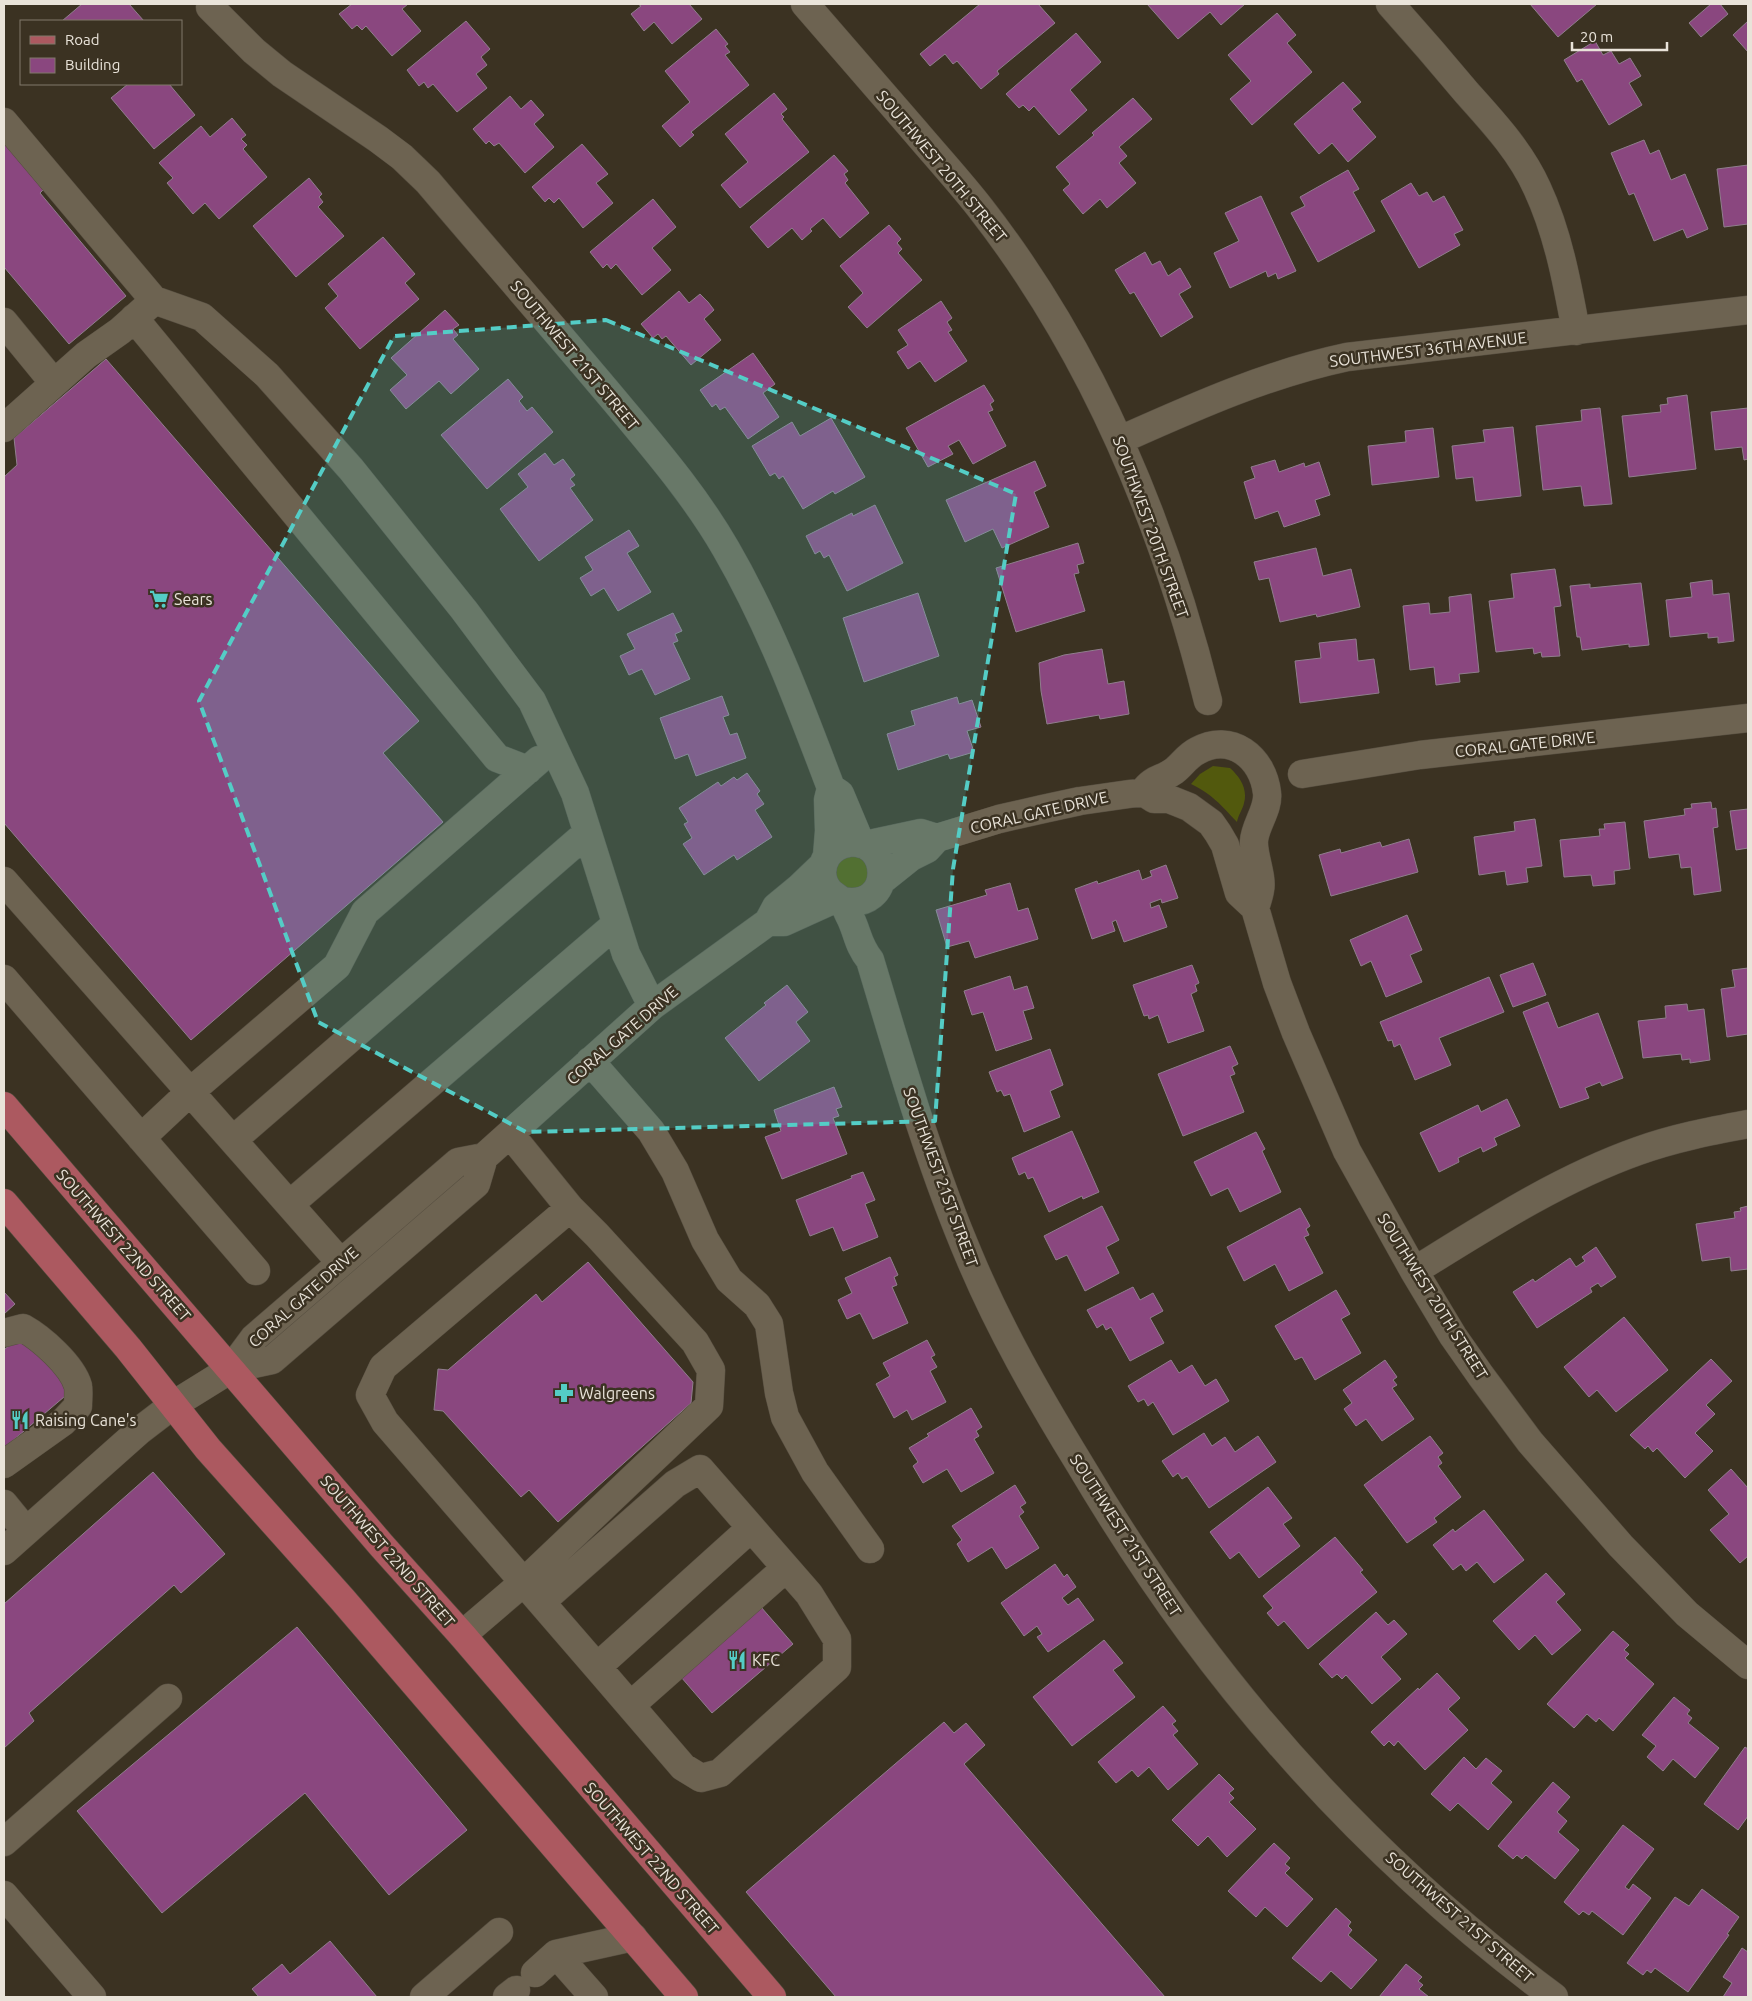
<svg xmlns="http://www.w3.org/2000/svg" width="1752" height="2001" font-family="Ubuntu,sans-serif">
  <rect width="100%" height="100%" fill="#3b3222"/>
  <path fill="#52590d" d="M1213,766L1230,768C1240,777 1248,789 1244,803C1243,809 1238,815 1237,822C1220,804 1213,795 1191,784L1200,774Z
    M852,856C864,858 867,864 870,875L864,885L849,890L836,880C836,867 838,858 852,856Z"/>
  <path fill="#8a477f" stroke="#907e8d" d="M82,4H129L144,21H62Z
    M352,4H408L402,9L421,31L392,56L366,26L362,30L357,25L352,29L339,14Z
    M638,4H689L702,19L672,44L654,22L644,31L631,14L641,6Z
    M980,4H1038L1055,23L997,71L999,74L981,89L957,61L953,64L945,54L930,66L920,54Z
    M1147,4H1245L1221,25L1210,12L1178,39Z
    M1530,4H1597L1558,37Z
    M1711,4H1720L1728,14L1701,37L1689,23Z
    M1277,13L1296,35L1287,43L1312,72L1252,125L1230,99L1251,81L1228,55Z
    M466,21L490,49L481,57L487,65L476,74L487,88L457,112L433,84L428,88L424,82L419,86L407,70Z
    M1748,21V52L1733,35Z
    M716,29L728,44L725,46L730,52L725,55L749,85L691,132L694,135L680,147L662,126L690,102L665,71Z
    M1076,33L1101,62L1070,90L1087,110L1059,135L1034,106L1029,111L1023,105L1019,108L1006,94Z
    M1595,41L1603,55L1611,51L1619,64L1630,58L1641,76L1629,83L1642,105L1609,125L1582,79L1577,82L1564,60Z
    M1343,82L1361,102L1352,109L1376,137L1348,162L1332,143L1319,154L1294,124Z
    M128,84H169L195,115L154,149L111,98Z
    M774,93L787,109L781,114L784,117L782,119L809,152L740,208L721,185L748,162L725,134Z
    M510,96L521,109L531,100L544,115L534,124L554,147L525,173L499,143L494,146L489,141L486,144L473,129Z
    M1133,98L1152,119L1119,147L1127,156L1119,163L1136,183L1107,208L1100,199L1083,214L1063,190L1070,184L1056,167L1094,135L1092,133Z
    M232,118L246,135L241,139L247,145L243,149L267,177L219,219L205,203L193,214L167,183L173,178L159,163L201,126L210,137Z
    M4,136L46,187L40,193L126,296L69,344L4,267Z
    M1644,140L1650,154L1659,150L1671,180L1685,174L1708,229L1687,238L1683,229L1654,241L1634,193L1629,195L1611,153Z
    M582,144L608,174L596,183L613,203L583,228L559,198L554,203L549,198L545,202L532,187Z
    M834,155L848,171L844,174L848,180L845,183L869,213L840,238L823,218L810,229L812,231L802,240L792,228L768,248L750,227Z
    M1748,165V224L1724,227L1717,169Z
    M1348,170L1359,189L1353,192L1375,231L1318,262L1291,213L1305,206L1300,197Z
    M309,178L322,194L319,197L323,202L318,207L344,236L296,277L253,226Z
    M1411,183L1419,196L1427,192L1433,202L1444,196L1463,230L1454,234L1460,245L1419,268L1381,201Z
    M1261,196L1296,271L1278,279L1276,273L1268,277L1266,271L1230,288L1214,253L1239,241L1225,213Z
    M653,199L676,227L652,248L671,270L642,295L616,264L611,269L607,264L603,268L590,252Z
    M889,225L901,239L897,243L902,249L898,253L922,280L867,328L848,307L863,293L840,266Z
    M383,237L415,274L405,283L419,299L360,349L325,308L338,296L328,284Z
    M1145,252L1152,265L1160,261L1168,276L1180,268L1191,287L1179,294L1193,317L1161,337L1134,292L1130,294L1115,270Z
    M679,291L689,303L700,294L708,302L714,310L704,319L721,340L691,365L666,336L662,339L658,334L653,338L641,324Z
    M941,301L952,318L947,322L952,330L948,332L967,361L935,382L920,361L908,369L897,352L908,345L898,330Z
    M445,310L459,325L453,329L458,335L453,339L479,369L451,394L439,381L406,409L390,390L407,375L391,358Z
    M753,353L775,384L763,393L779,417L748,439L725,407L720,410L716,404L712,407L700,390Z
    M106,359L419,721L383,753L443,822L191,1040L4,823V477L17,465L14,438Z
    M508,379L523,397L519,401L527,411L532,407L553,432L487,489L441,435Z
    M984,385L994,401L990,404L993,410L988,412L1006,446L973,464L959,440L948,446L953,454L928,467L906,428Z
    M1687,395L1696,469L1629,477L1622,416L1661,412L1660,405L1668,404L1667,398Z
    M1600,408L1612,504L1584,506L1581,486L1543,490L1536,426L1582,421L1581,410Z
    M1748,408V459L1744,460L1742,447L1715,450L1711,412Z
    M831,418L865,477L835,494L833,491L803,509L783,476L779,479L775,473L770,476L752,446L792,422L800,436Z
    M1513,427L1521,496L1476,501L1473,477L1456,479L1452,446L1485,442L1483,430Z
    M1433,428L1439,477L1372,485L1368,446L1406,442L1405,431Z
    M545,453L554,465L563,459L575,475L570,479L575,485L570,488L593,520L539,561L500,509L528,487L518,474Z
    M1275,460L1279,472L1304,463L1305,467L1319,462L1330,495L1315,500L1320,515L1284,527L1278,511L1255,519L1244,482L1255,478L1251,467Z
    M1035,461L1046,486L1034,492L1049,527L1002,548L993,529L965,542L946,500Z
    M875,505L903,563L847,591L829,555L824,558L820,551L815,554L806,536L852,513L853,516Z
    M629,530L639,546L627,553L651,592L618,611L604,588L591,596L580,578L593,570L585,557Z
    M1078,543L1084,563L1077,565L1079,573L1074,574L1085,611L1016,632L996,568Z
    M1316,548L1323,576L1351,569L1360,607L1317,617L1316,614L1280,622L1269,578L1259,580L1254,562Z
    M1555,569L1561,606L1554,607L1560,656L1542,657L1541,652L1534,654L1533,648L1496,652L1489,601L1514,598L1511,574Z
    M1712,580L1713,595L1729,593L1734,641L1718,643V637L1708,638V633L1670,637L1666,600L1692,597L1690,583Z
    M1641,583L1649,645L1629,647V644L1582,650L1580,637H1577L1570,586L1590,584V588Z
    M918,593L939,656L864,682L843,618Z
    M1471,594L1479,672L1459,674L1460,682L1436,685L1434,667L1410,670L1403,606L1429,603L1430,614L1450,612L1449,597Z
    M673,613L682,631L675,634L678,641L673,643L690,679L655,695L642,669L629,675L620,656L635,649L627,634Z
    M1356,639L1358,661L1374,659L1379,693L1300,703L1295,661L1321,658L1319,643Z
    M1102,649L1108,684L1124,681L1129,714L1100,719L1099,715L1047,724L1041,691L1039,663L1064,655Z
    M722,696L729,715L723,717L730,735L737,733L746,758L696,776L688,754L675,759L660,718Z
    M957,697L959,704L972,700L981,727L967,731L974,752L950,759L948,754L898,770L887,734L915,725L911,711Z
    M747,773L760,791L757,794L764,804L755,810L772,837L737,860L734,855L704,875L683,844L692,838L684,824L688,822L679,808L718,782L721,786L734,777L737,780Z
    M1711,802L1712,809L1716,808L1718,827L1713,828L1721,891L1694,895L1691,867L1681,868L1679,854L1649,858L1644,821L1685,815L1684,809L1692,808L1691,804Z
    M1748,809V848L1736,850L1730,811Z
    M1535,819L1542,866L1526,868L1528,882L1507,885L1505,871L1479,875L1474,837L1515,831L1514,822Z
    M1625,822L1630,869L1614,871L1615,884L1593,886L1591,875L1564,877L1560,840L1600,836L1599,829H1605L1604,824Z
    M1409,839L1418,872L1331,896L1319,855L1340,849L1341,853L1380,842L1382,847Z
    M1166,865L1178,898L1162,903L1161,899L1150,903L1151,908L1159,905L1167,927L1124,942L1116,920L1112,922L1115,931L1092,939L1075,889L1097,881L1098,884L1139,870L1142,880L1152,876L1150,871Z
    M1010,883L1018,911L1028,908L1038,939L975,958L969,941L947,947L936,910L987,895L985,890Z
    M1407,915L1422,950L1410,955L1422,982L1386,997L1371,961L1361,966L1350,940Z
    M1533,963L1546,995L1513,1007L1500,975Z
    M1192,965L1199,983L1195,985L1197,991L1191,994L1204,1031L1168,1043L1158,1015L1149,1019L1148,1015L1144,1016L1133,985Z
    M1748,968V1034L1727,1037L1721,989L1735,987L1732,970Z
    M1010,976L1014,990L1027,986L1034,1008L1023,1011L1032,1039L996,1051L983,1012L972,1015L964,991Z
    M1489,977L1504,1012L1439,1038L1451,1065L1415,1080L1400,1044L1394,1047L1392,1040L1388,1041L1380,1022Z
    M787,985L808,1012L796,1022L810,1041L759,1081L725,1038L766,1005L764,1003Z
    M1548,1002L1558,1028L1598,1013L1623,1078L1602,1086L1600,1082L1585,1088L1589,1098L1560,1108L1523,1012Z
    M1687,1004L1688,1011L1704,1009L1710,1060L1690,1063V1059L1682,1060L1681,1054L1643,1058L1638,1021L1666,1018L1665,1006Z
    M1230,1046L1238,1064L1232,1067L1235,1074L1230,1076L1244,1112L1183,1136L1158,1074Z
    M1050,1049L1063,1085L1050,1091L1060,1117L1024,1132L1010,1094L1004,1096L1001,1090L997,1092L989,1072Z
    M834,1087L842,1107L836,1109L839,1116L833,1118L847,1154L782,1179L765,1137L781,1131L774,1110Z
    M1507,1099L1520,1126L1494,1138L1497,1145L1483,1152L1481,1147L1458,1158L1459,1162L1439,1172L1420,1133L1478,1105L1481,1112Z
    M1072,1131L1099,1192L1083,1199L1082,1196L1049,1212L1033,1177L1028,1179L1025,1172L1019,1175L1012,1158Z
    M1256,1132L1265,1149L1262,1151L1281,1192L1240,1212L1228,1188L1211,1196L1194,1162Z
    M863,1172L875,1200L865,1204L878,1237L843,1251L833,1227L810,1236L796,1200L852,1178L851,1176Z
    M1102,1206L1119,1240L1106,1247L1119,1273L1085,1291L1067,1255L1056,1260L1044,1236Z
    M1748,1206V1269L1731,1271L1730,1257L1702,1261L1696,1224L1735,1218L1734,1212L1741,1211L1740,1208Z
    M1300,1208L1310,1226L1306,1229L1309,1235L1304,1237L1323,1273L1289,1291L1275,1264L1244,1281L1227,1247Z
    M1596,1247L1616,1277L1601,1287L1598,1283L1590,1288L1592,1292L1537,1328L1513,1292L1533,1279L1535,1282L1570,1258L1576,1267L1585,1261L1582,1257Z
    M890,1257L898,1275L894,1277L897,1285L892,1287L908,1323L873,1339L860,1313L847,1319L838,1300L852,1293L845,1278Z
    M588,1262L693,1382L691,1403L558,1522L529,1490L521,1497L443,1411L434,1410L438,1369L448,1370L536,1294L542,1302Z
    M1133,1287L1140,1300L1153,1293L1163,1311L1150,1318L1164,1343L1130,1361L1111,1327L1106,1330L1103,1324L1097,1328L1087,1310Z
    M1336,1290L1350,1314L1341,1319L1361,1353L1315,1380L1302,1357L1295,1360L1275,1326Z
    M4,1292L15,1304L4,1314Z
    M1624,1317L1668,1370L1616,1412L1597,1390L1589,1397L1564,1367Z
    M21,1335L71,1391L4,1448V1350Z
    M927,1340L935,1355L931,1357L937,1367L930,1371L946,1402L912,1420L907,1410L894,1418L876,1384L890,1376L883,1363Z
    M1711,1359L1732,1381L1706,1405L1715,1414L1695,1433L1713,1451L1685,1478L1657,1448L1653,1452L1648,1446L1645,1449L1630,1435Z
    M1171,1360L1179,1373L1192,1365L1205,1386L1216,1379L1229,1401L1173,1435L1153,1402L1148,1406L1144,1399L1138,1402L1128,1386Z
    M1385,1360L1397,1377L1393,1380L1397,1385L1392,1388L1414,1419L1382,1441L1366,1419L1356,1426L1344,1409L1352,1403L1343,1390Z
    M971,1408L982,1427L976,1431L979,1436L974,1439L994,1473L961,1492L947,1469L923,1483L913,1466L918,1462L909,1448L929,1436L927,1434Z
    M1204,1433L1212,1446L1225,1437L1235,1452L1258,1436L1276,1462L1209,1508L1187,1476L1182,1479L1178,1473L1173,1477L1162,1461Z
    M1430,1436L1443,1453L1438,1457L1442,1463L1438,1466L1461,1497L1434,1518L1437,1522L1407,1543L1364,1485Z
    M1731,1469L1748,1488V1556L1740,1563L1710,1530L1729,1514L1708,1490Z
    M153,1472L225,1554L181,1593L174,1585L29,1713L34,1721L4,1748V1604Z
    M1015,1485L1026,1503L1020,1507L1024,1512L1019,1516L1039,1548L1006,1569L992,1547L968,1562L957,1544L962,1540L952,1526Z
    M1268,1487L1292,1518L1283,1524L1300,1546L1259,1578L1239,1552L1230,1559L1210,1532Z
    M1484,1510L1524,1560L1494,1583L1477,1562L1466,1571L1461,1564L1453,1570L1433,1545L1453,1529L1455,1532Z
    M1335,1537L1363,1570L1360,1572L1377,1592L1308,1649L1284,1621L1278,1626L1267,1613L1273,1608L1263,1596Z
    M1055,1564L1064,1577L1067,1574L1076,1587L1062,1598L1068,1605L1078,1598L1094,1620L1048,1652L1037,1637L1042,1634L1037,1626L1024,1636L1001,1603Z
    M1546,1573L1565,1594L1556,1602L1581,1630L1552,1655L1535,1635L1519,1650L1493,1621Z
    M761,1607L793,1644L712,1713L681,1677Z
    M1376,1612L1388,1625L1394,1620L1407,1634L1381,1657L1401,1679L1372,1704L1346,1675L1342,1679L1337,1674L1332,1678L1319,1664Z
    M297,1627L467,1830L389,1895L305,1793L162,1913L77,1811Z
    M1613,1631L1629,1645L1624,1650L1629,1654L1625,1658L1654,1684L1613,1731L1599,1718L1596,1722L1587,1714L1574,1728L1547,1704Z
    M1104,1640L1123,1663L1113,1670L1135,1697L1072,1746L1033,1697Z
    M1437,1673L1460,1698L1448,1709L1468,1730L1425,1770L1398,1741L1394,1746L1389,1741L1384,1746L1371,1732L1418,1688L1419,1690Z
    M1674,1697L1690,1710L1687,1714L1692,1718L1688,1723L1719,1748L1695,1778L1673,1759L1663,1771L1647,1757L1656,1746L1642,1735Z
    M1163,1706L1176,1721L1172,1724L1178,1731L1173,1735L1198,1764L1168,1790L1149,1767L1138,1777L1132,1770L1116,1783L1098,1762Z
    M944,1722L954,1733L966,1723L985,1745L964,1764L1165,1997H836L746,1892Z
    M1745,1747L1748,1749V1816L1738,1830L1704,1804Z
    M1464,1757L1476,1769L1486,1758L1502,1771L1491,1783L1512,1802L1488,1830L1458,1803L1450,1811L1431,1794Z
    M1219,1774L1234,1789L1229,1793L1234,1798L1229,1802L1256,1829L1227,1857L1208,1836L1198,1846L1172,1820Z
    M1553,1782L1570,1797L1557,1812L1567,1821L1558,1832L1579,1850L1555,1879L1526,1855L1522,1859L1517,1855L1513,1859L1498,1846Z
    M1623,1825L1654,1849L1625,1887L1629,1890L1633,1884L1651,1898L1623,1935L1592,1911L1589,1915L1583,1911L1579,1915L1564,1902Z
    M1274,1843L1290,1858L1285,1864L1290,1868L1285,1873L1313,1899L1287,1927L1265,1907L1256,1917L1228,1891Z
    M1702,1889L1739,1917L1727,1934L1729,1935L1688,1992L1655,1968L1651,1973L1647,1970L1643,1975L1627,1963L1675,1897L1689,1906Z
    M1336,1908L1351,1922L1348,1926L1352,1930L1348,1935L1377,1960L1351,1989L1331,1971L1321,1982L1292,1958Z
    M330,1941L377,1997H259L252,1989L282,1964L290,1974Z
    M1742,1948L1748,1952V1997H1723L1732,1983L1723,1977Z
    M1406,1964L1422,1977L1418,1981L1423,1985L1419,1989L1429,1997H1379Z"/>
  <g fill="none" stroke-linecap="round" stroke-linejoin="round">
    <g stroke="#564e40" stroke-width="29">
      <path id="minor" d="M805,4C841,46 878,88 915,131C937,157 960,182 981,209C1093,353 1164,524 1208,701
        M1390,4C1416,33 1442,63 1467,93C1493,122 1521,152 1537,188C1558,233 1567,282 1576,331
        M210,7L254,51L282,74L378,139L402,157L428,182C490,255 553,327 615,401C654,448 695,495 726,549C770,625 800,706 831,788L840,794L861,844
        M4,122L154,300L202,317L267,375L351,469L464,610L532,701L575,793L626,954L652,1006
        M134,318L497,758L528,770
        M4,322L54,383
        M4,428L86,355L120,331L148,306
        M1120,440C1194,407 1267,374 1347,357L1748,310
        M1302,774L1420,755L1748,718
        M1143,792C1154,777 1160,781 1174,771C1182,765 1187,756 1197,751C1231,732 1263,757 1267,793C1269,809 1255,825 1254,841C1253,855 1263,877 1260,890C1259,896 1257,902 1255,908
        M865,845L921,833L937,838
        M827,856L829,831L828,800L831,788
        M4,881L341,1263
        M881,881L911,857L927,849L937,838L999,819L1043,809L1080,801L1143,792L1154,799H1169L1189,807L1211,823L1218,833L1225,845L1239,893L1255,908L1277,983L1296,1033L1347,1151L1414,1271L1453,1336L1481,1376L1530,1442L1621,1546L1687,1614L1748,1665
        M842,901C896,911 891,837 849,843C840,844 832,849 827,856C820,868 821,882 830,892C834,896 839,898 842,901C845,905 847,911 849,915C858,932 857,944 870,960C900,1059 928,1160 969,1256C999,1328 1038,1396 1079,1463C1114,1522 1151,1579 1191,1633C1293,1771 1417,1895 1554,1997
        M768,922H784L837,898
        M4,979L256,1271
        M590,1061L651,1131L675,1171L705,1240L729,1280L757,1305L769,1324L779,1393L785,1417L815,1472L870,1549
        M141,1138L190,1092L337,966L365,912L539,760
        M233,1140L587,833
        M290,1204L616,924
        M1414,1271C1485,1227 1559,1179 1638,1151C1674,1138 1711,1131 1748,1124
        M4,1333L23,1328C41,1338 72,1365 78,1386C79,1391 78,1400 78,1406L63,1422L4,1464
        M231,1369L254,1338L458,1162L484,1157L652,1006L768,922L776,907L799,888L823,865
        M4,1504L26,1531
        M4,1551L139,1431L173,1405L231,1369L272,1360L476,1184L484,1157
        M541,1602L675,1484L700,1469L809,1594L837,1639V1667L720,1773L701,1778L683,1767L597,1667L385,1422L370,1395L383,1367L570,1208
        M462,1635L524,1582L709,1406L711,1370L695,1342L597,1235L570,1208L510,1134
        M597,1667L751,1528
        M631,1705L786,1568
        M4,1842L168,1698
        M4,1895L92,1997
        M556,1954L594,1997
        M535,1973L556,1954L633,1937
        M424,1997L499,1932
        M507,1997L516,1990"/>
    </g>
    <g stroke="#564e40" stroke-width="29">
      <path id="major" d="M4,1106L382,1546L462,1635L772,1997
        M4,1203L128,1348L208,1449L342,1599L684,1997"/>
    </g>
    <use href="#minor" stroke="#6d6351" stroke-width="28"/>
    <use href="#major" stroke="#ac5960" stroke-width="28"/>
  </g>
  <path fill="#54cdc6" fill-opacity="0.2" stroke="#54cdc6" stroke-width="4" stroke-dasharray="10 6" stroke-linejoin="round" d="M606,320L1016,494L953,869L935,1121L526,1132L318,1022L199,701L394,336Z"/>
  <defs>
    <g id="supermarket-bare" transform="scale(1.5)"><path d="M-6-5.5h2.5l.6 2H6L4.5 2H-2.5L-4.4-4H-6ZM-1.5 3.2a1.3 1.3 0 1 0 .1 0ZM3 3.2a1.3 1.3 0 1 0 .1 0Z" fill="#54cdc6" stroke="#3b3222" stroke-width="2.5" paint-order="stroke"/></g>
    <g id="pharmacy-bare" transform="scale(1.5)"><path d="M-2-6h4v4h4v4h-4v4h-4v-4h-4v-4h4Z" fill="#54cdc6" stroke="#3b3222" stroke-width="2.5" paint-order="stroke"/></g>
    <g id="restaurant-bare" transform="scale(1.5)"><path d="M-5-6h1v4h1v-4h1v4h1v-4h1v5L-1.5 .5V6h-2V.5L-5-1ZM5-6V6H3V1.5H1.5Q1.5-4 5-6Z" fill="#54cdc6" stroke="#3b3222" stroke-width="2.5" paint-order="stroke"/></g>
  </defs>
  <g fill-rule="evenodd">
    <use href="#supermarket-bare" x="159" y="599"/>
    <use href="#pharmacy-bare" x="564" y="1393"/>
    <use href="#restaurant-bare" x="20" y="1420"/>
    <use href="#restaurant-bare" x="737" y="1660"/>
  </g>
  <g text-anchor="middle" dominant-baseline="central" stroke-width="5" stroke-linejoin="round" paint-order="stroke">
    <g font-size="16" fill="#e9e3d9" stroke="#3b3222">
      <text transform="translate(942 166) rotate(50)">SOUTHWEST 20TH STREET</text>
      <text transform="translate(1428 349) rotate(-7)">SOUTHWEST 36TH AVENUE</text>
      <text transform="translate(575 355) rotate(50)">SOUTHWEST 21ST STREET</text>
      <text transform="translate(1151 527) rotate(70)">SOUTHWEST 20TH STREET</text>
      <text transform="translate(1525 744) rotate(-6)">CORAL GATE DRIVE</text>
      <text transform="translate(1039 812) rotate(-13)">CORAL GATE DRIVE</text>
      <text transform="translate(622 1035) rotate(-41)">CORAL GATE DRIVE</text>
      <text transform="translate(941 1177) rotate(70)">SOUTHWEST 21ST STREET</text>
      <text transform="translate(124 1245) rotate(49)">SOUTHWEST 22ND STREET</text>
      <text transform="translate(1433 1296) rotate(58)">SOUTHWEST 20TH STREET</text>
      <text transform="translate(303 1297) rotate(-42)">CORAL GATE DRIVE</text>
      <text transform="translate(1126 1535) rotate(57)">SOUTHWEST 21ST STREET</text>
      <text transform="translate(388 1551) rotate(49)">SOUTHWEST 22ND STREET</text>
      <text transform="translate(652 1858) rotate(49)">SOUTHWEST 22ND STREET</text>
      <text transform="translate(1460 1917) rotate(41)">SOUTHWEST 21ST STREET</text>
    </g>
    <g font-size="16" fill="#e9e3d9" stroke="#3b3222" text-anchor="start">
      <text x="174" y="599">Sears</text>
      <text x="579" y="1393">Walgreens</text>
      <text x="35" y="1420">Raising Cane's</text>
      <text x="752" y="1660">KFC</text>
    </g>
  </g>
  <rect width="1752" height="2001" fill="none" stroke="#e9e3d9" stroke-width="10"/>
  <rect x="20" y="20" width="162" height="65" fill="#3b3222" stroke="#81796b"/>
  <rect x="30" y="36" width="25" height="8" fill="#ac5960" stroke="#81796b"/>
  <text x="65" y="45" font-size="15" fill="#e9e3d9">Road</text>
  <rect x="30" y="58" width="25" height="15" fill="#8a477f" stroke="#81796b"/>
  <text x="65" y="70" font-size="15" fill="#e9e3d9">Building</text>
  <path d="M1572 42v8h95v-8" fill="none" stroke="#e9e3d9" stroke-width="2.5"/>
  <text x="1580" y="42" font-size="15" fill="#e9e3d9" stroke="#3b3222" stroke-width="4" paint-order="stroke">20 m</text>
</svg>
